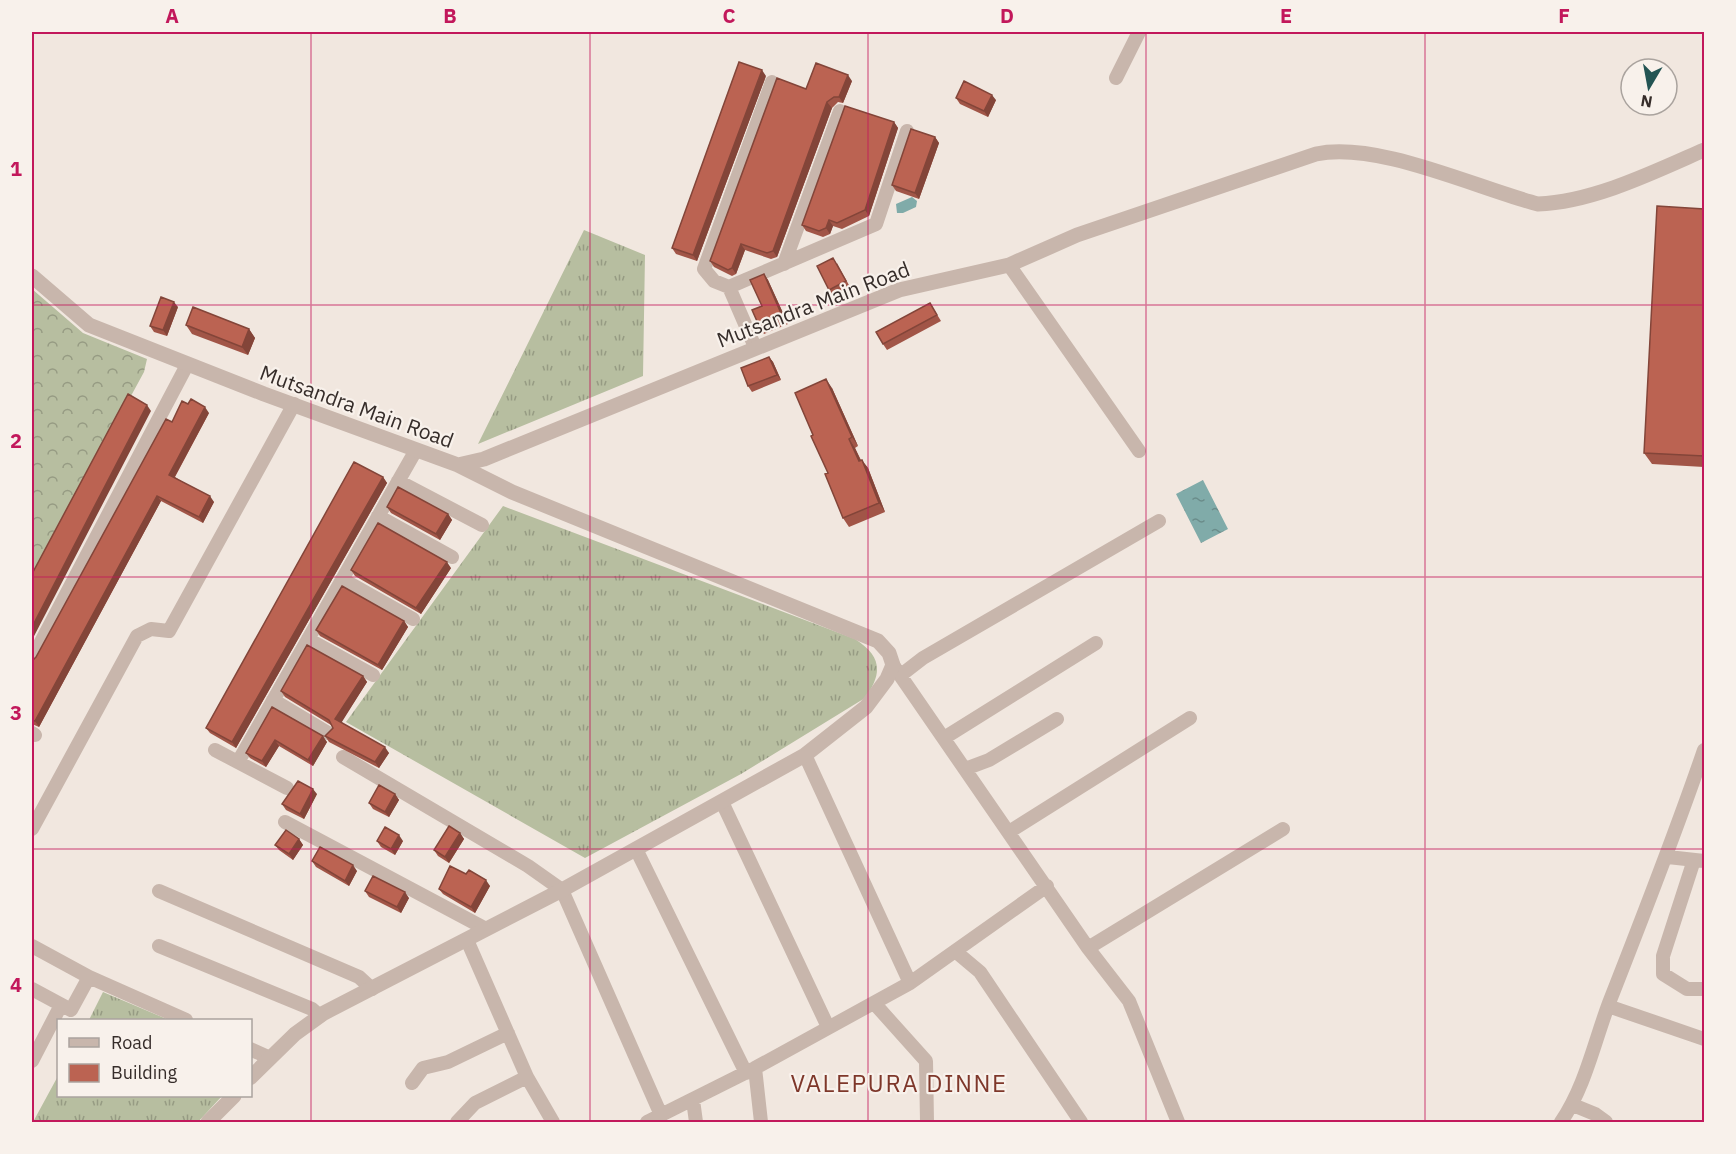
<svg xmlns="http://www.w3.org/2000/svg" width="1736" height="1154" font-family="'IBM Plex Sans',sans-serif">
  <defs>
    <pattern id="grass-tufts" width="24" height="20" patternUnits="userSpaceOnUse" patternTransform="scale(1.5)"><rect width="24" height="20" fill="#b7bea0"/><path d="M3 7l-1-3M5 7V3M7 7l1-3M15 17l-1-3M17 17v-4M19 17l1-3" fill="none" stroke="#969b83"/></pattern>
    <pattern id="forest-crowns" width="20" height="18" patternUnits="userSpaceOnUse" patternTransform="scale(1.5)"><rect width="20" height="18" fill="#b7bea0"/><path d="M2 6a3 3 0 1 1 6 0M12 15a3 3 0 1 1 6 0" fill="none" stroke="#969b83"/></pattern>
    <pattern id="water-ripples" width="26" height="14" patternUnits="userSpaceOnUse" patternTransform="scale(1.5)"><rect width="26" height="14" fill="#80aba9"/><path d="M2 4q2-2 4 0t4 0M15 11q2-2 4 0t4 0" fill="none" stroke="#6a8c8a"/></pattern>
  </defs>
  <rect width="100%" height="100%" fill="#f1e7df"/>
  <path fill="url(#grass-tufts)" d="M584,230L645,255L643,376L478,444Z
    M503,506L855,639C883,657 882,674 865,698L741,774L585,858L346,722Z
    M103,992L169,1020H89Z
    M58,1076V1096H222L198,1122H33Z"/>
  <path fill="url(#forest-crowns)" d="M32,289L83,333L147,359L144,372L32,578Z"/>
  <path fill="url(#water-ripples)" d="M912,197L917,201L916,207L903,213H897L896,204Z
    M1203,480L1228,529L1201,543L1176,494Z"/>
  <g fill="none" stroke-linecap="round" stroke-linejoin="round">
    <path stroke="#c8b6ac" stroke-width="14" d="M1116,78L1139,32
      M784,264L840,111
      M1009,265L1139,451
      M729,287L876,224L907,131
      M755,347L729,287L714,281L704,269L772,82
      M398,481L482,525
      M378,516L452,557
      M342,579L413,619
      M308,639L373,675
      M32,659L187,365
      M893,665L1088,948L1129,1001L1178,1122
      M901,675L923,658L1159,521
      M273,700L328,733
      M32,733L35,735
      M944,738L1096,643
      M215,750L287,788
      M805,755L910,983
      M343,757L528,866L562,890L661,1115
      M238,762L416,450
      M965,769L989,760L1057,719
      M722,802L828,1027
      M285,822L486,929
      M32,829L137,636L151,629L169,631L294,404
      M1009,832L1190,718
      M636,849L746,1073
      M1668,857L1704,861
      M1694,860L1663,956V974L1687,989H1704
      M159,891L359,977L372,989
      M467,940L527,1077L553,1122
      M32,946L89,977L186,1020
      M159,946L312,1009L320,1016
      M1088,948L1283,829
      M955,951L980,972L1081,1122
      M32,989L71,1010L89,977
      M874,1003L926,1061L927,1122
      M1608,1006L1704,1039
      M250,1049L270,1058
      M32,1061L61,1005
      M755,1068L761,1122
      M412,1083L423,1068L448,1062L508,1033
      M693,1100L696,1122
      M1573,1105L1595,1114L1606,1122
      M457,1122L475,1103L527,1077
      M647,1122L755,1068L910,983L1047,886
      M1561,1122C1585,1087 1594,1043 1609,1003C1642,919 1675,835 1704,750"/>
    <path stroke="#c8b6ac" stroke-width="15" d="M32,276L89,325L264,394L458,465L484,459L899,290L1009,265L1077,235L1316,154C1378,141 1476,188 1538,204C1593,202 1654,172 1704,150
      M250,1078L295,1034L324,1013L562,890L805,755L866,707L887,679L893,665L889,653L878,641L512,492L458,465
      M208,1122L234,1096"/>
  </g>
  <path fill="#a15547" d="M766,76L697,261L676,254L672,248Z
    M852,81L843,103L838,102L832,108L777,257L771,259L745,250L736,274L732,276L714,267L710,261L806,89Z
    M956,98L996,100L988,117L960,104Z
    M894,122L898,128L869,216L842,229L833,226L830,234L823,237L806,231L802,225Z
    M935,137L939,143L919,199L896,191L892,185Z
    M1704,209V467L1652,464L1644,453Z
    M837,263L850,287L833,296L829,290Z
    M764,274L768,280L788,324L764,334L760,328Z
    M930,303L941,321L887,350L883,344Z
    M178,307L167,336L154,332L150,326Z
    M186,325L249,329L255,338L248,355L192,334Z
    M769,357L773,362L781,380L752,392L748,386Z
    M832,388L858,446L855,448L861,460L868,468L885,512L849,527L843,518L828,473L813,435Z
    M209,413L175,477L214,502L203,523L161,501L39,727L32,724V661L36,657L172,422Z
    M383,477L387,483L236,748L210,733L206,728Z
    M387,507L448,514L452,520L440,540L391,513Z
    M451,568L421,614L355,576L351,570Z
    M404,621L408,627L382,670L320,636L316,630Z
    M363,676L367,682L341,722L389,753L379,768L329,742L325,736L333,728L331,725L285,697L281,691Z
    M272,707L327,742L313,766L279,746L266,767L250,758L246,753Z
    M317,794L304,819L286,810L282,804Z
    M395,794L399,800L389,817L373,809L369,803Z
    M460,833L464,839L449,863L438,856L434,850Z
    M299,839L303,845L293,860L279,850L275,845Z
    M377,841H403L395,855L381,847Z
    M312,861L357,871L349,886L316,867Z
    M466,874L490,886L475,913L443,894L439,889Z
    M365,891L409,898L401,913L369,897Z"/>
  <path fill="#834539" d="M762,70L766,76L697,261L693,255Z
    M848,75L852,81L843,103L839,97Z
    M992,95L996,100L988,117L984,111Z
    M827,102L832,108L777,257L773,251Z
    M894,122L898,128L869,216L865,210Z
    M935,137L939,143L919,199L915,193Z
    M829,220L833,226L830,234L826,228Z
    M741,244L745,250L736,274L732,268Z
    M764,274L768,280L788,324L783,318Z
    M174,302L178,307L167,336L163,330Z
    M249,329L255,338L248,355L242,347Z
    M769,357L773,362L781,380L777,375Z
    M826,379L832,388L858,446L852,437Z
    M147,405L151,411L32,640V627Z
    M205,407L209,413L173,480L169,475Z
    M849,439L855,448L865,470L859,461Z
    M862,460L868,468L885,512L879,503Z
    M383,477L387,483L236,748L232,742Z
    M157,496L161,501L39,727L35,721Z
    M210,496L214,502L203,523L199,517Z
    M448,514L452,520L440,540L436,534Z
    M447,562L451,568L421,614L416,608Z
    M404,621L408,627L382,670L378,665Z
    M363,676L367,682L340,725L335,719Z
    M323,736L327,742L313,766L308,760Z
    M32,740L34,744L32,749Z
    M275,740L279,746L266,767L262,761Z
    M385,747L389,753L379,768L375,762Z
    M313,789L317,794L304,819L300,814Z
    M395,794L399,800L389,817L385,812Z
    M460,833L464,839L449,863L445,857Z
    M399,835L403,841L395,855L391,849Z
    M299,839L303,845L293,860L289,854Z
    M353,865L357,871L349,886L345,881Z
    M486,880L490,886L475,913L471,907Z
    M405,892L409,898L401,913L397,907Z"/>
  <path fill="#bb6352" stroke="#834539" stroke-width="1.5" d="M739,62L762,70L693,255L672,248Z
    M816,63L848,75L839,97H834L827,102L773,251L767,253L741,244L732,268L728,270L710,261L777,78L806,89Z
    M964,81L992,95L984,111L956,98Z
    M845,106L894,122L865,210L837,223L829,220L826,228L819,231L802,225Z
    M911,129L935,137L915,193L892,185Z
    M1657,206L1704,209V456L1644,453Z
    M833,258L846,281L829,290L817,266Z
    M764,274L783,318L760,328L752,310L762,306L750,280Z
    M161,297L174,302L163,330L150,326Z
    M930,303L937,315L883,344L876,332Z
    M193,307L249,329L242,347L186,325Z
    M769,357L777,375L748,386L741,368Z
    M826,379L852,437L849,439L859,461L862,460L879,503L843,518L825,474L828,473L811,436L813,435L795,393Z
    M128,394L147,405L32,627V574Z
    M191,399L205,407L169,475L210,496L199,517L157,496L35,721L32,720V661L36,657L166,419L172,422L182,401L188,404Z
    M354,462L383,477L232,742L206,728Z
    M398,487L448,514L436,534L387,507Z
    M378,523L447,562L416,608L351,570Z
    M342,586L404,621L378,665L316,630Z
    M307,645L363,676L335,719L385,747L375,762L325,736L333,728L329,720L281,691Z
    M272,707L323,736L308,760L275,740L262,761L246,753Z
    M298,781L313,789L300,814L282,804Z
    M379,785L395,794L385,812L369,803Z
    M449,826L460,833L445,857L434,850Z
    M385,827L399,835L391,849L377,841Z
    M286,830L299,839L289,854L275,845Z
    M320,847L353,865L345,881L312,861Z
    M450,866L466,874L469,870L486,880L471,907L439,889Z
    M373,876L405,892L397,907L365,891Z"/>
  <path fill="none" stroke="#c2185b" stroke-width="1.5" stroke-opacity="0.55" d="M311,32V1122M590,32V1122M868,32V1122M1146,32V1122M1425,32V1122M32,305H1704M32,577H1704M32,849H1704"/>
  <g text-anchor="middle" dominant-baseline="central" stroke-width="4.5" stroke-linejoin="round" paint-order="stroke">
    <g font-size="21" fill="#362d2a" stroke="#f8f1eb">
      <text transform="translate(813 304) rotate(-21)">Mutsandra Main Road</text>
      <text transform="translate(357 406) rotate(20)">Mutsandra Main Road</text>
    </g>
    <g font-size="24" letter-spacing="1.5" fill="#7e372a" stroke="#f8f1eb">
      <text x="899" y="1083">VALEPURA DINNE</text>
    </g>
  </g>
  <rect width="1736" height="1154" fill="none" stroke="#f8f1eb" stroke-width="66"/>
  <rect x="57" y="1019" width="195" height="78" fill="#f8f1eb" stroke="#aaa39e" stroke-width="1.5"/>
  <rect x="69" y="1038" width="30" height="9" fill="#c8b6ac" stroke="#aaa39e" stroke-width="1.5"/>
  <text x="111" y="1049" font-size="18" fill="#362d2a">Road</text>
  <rect x="69" y="1064" width="30" height="18" fill="#bb6352" stroke="#aaa39e" stroke-width="1.5"/>
  <text x="111" y="1079" font-size="18" fill="#362d2a">Building</text>
  <g transform="translate(1649 87) rotate(190)"><circle r="28" fill="#f8f1eb" stroke="#aaa39e" stroke-width="1.5"/>
  <path d="M0-4.5L10 22L0 15L-10 22Z" fill="#235453"/>
  <text y="-9" font-size="16" font-weight="bold" text-anchor="middle" fill="#362d2a">N</text>
  </g>
  <rect x="33" y="33" width="1670" height="1088" fill="none" stroke="#c2185b" stroke-width="2"/>
  <g font-size="20" text-anchor="middle" font-weight="bold" fill="#c2185b">
    <text x="172" y="23">A</text>
    <text x="450" y="23">B</text>
    <text x="729" y="23">C</text>
    <text x="1007" y="23">D</text>
    <text x="1286" y="23">E</text>
    <text x="1564" y="23">F</text>
    <text x="16" y="176">1</text>
    <text x="16" y="448">2</text>
    <text x="16" y="720">3</text>
    <text x="16" y="992">4</text>
  </g>
</svg>
